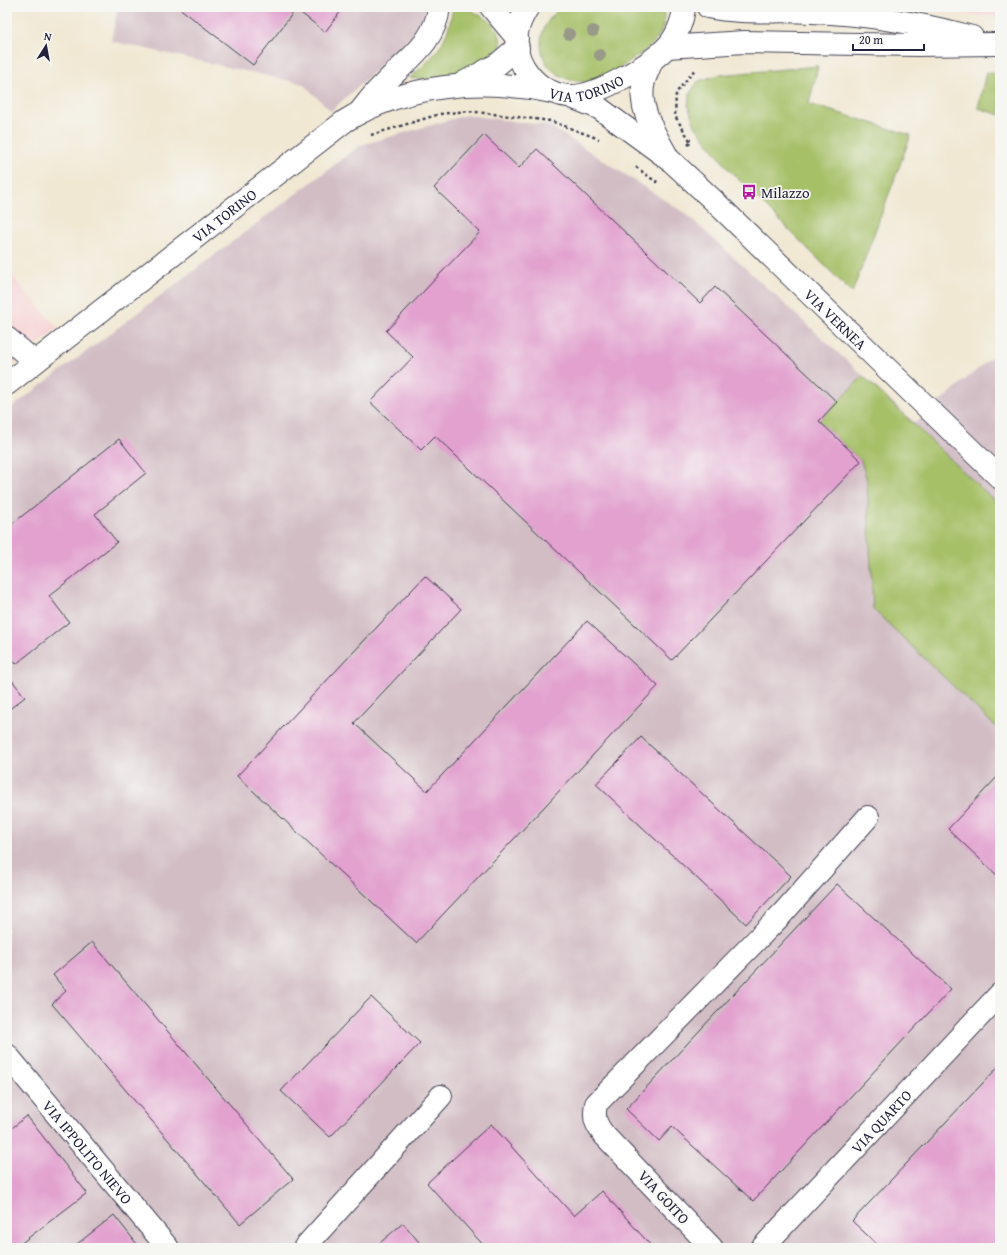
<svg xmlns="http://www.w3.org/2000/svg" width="1007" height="1255" font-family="'Gentium Book Plus',serif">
  <rect width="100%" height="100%" fill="#f6f6f2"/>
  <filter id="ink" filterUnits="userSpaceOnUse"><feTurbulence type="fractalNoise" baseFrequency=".025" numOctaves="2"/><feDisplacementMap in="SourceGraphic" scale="8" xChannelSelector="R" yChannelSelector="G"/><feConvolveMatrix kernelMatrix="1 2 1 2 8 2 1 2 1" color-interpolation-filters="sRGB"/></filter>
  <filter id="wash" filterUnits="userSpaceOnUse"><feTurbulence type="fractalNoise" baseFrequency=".012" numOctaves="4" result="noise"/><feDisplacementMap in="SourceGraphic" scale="16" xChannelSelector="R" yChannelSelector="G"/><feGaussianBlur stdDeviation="0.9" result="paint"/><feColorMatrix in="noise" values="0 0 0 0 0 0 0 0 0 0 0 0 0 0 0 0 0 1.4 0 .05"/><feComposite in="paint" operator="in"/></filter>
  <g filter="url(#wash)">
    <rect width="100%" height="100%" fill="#f1e8d3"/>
    <path fill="#f7cfd0" d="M897,7H999L997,17Z
      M7,270L58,328L7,369Z"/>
    <path fill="#d2bdc5" d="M118,7H426L421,28L331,111L303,84L111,41Z
      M467,115L550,126L686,214L915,423L1000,350V1248H7V411L361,145Z"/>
    <path fill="#a6c067" stroke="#647151" d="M453,7H466L488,20L498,30L501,41V49C493,55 485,64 476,68C457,76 431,82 410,78C437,53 447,45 453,7Z
      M562,7H663C669,41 644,51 621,67C614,71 605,79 598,82C594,83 589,82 585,82C562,82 540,67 541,42C542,27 550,16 562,7Z
      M818,66L809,104L911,135L852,293L730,171L695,126L688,105L690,93L698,81L719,75Z
      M986,72L1000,75V115L978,108Z
      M863,376L1000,506V731L873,609L867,480L861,461L819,421Z"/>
    <g id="blocks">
      <path fill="#e2a1cf" d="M178,7H344L325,32L296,9L253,65Z
        M484,135L519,168L537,149L700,303L715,287L837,402L819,421L861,461L672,660L435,436L421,450L370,402L413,357L386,331L480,232L434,188Z
        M119,439L146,473L95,514L117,542L49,596L69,622L16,664L7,652V528Z
        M425,576L461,609L354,723L427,791L587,621L658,686L416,943L237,776Z
        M7,674L25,697L7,711Z
        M641,737L791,876L746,924L596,784Z
        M1000,774V878L948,829Z
        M837,884L951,989L753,1201L672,1127L659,1141L626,1109Z
        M92,942L293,1179L240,1224L52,1004L66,991L53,975Z
        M371,997L420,1043L330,1137L281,1091Z
        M1000,1065V1248H881L852,1221Z
        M27,1116L87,1193L15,1248H7V1132Z
        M491,1124L574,1216L602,1191L653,1248H486L427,1183Z
        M114,1215L140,1248H72Z
        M403,1223L424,1248H374Z"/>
    </g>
  </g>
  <g filter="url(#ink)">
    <use href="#blocks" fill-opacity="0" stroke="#414052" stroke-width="1"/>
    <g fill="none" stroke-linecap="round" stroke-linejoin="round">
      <g stroke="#414052" stroke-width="24">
        <g id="minor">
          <path d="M491,7L517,38"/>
          <path d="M708,7C742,14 778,10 812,12C866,14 919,23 972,37"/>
          <path d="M667,47L744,42L917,45L996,44"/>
          <path d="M652,60C650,67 646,74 644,81C637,107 654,132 666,154"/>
          <path id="s1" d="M569,96L599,108L670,160L712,199L1000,478"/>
          <path d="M359,113C367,103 374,93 383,85C406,60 435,44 439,7"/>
          <path d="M7,338L35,362"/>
          <path id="s2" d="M7,1055L168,1248"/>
          <path d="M304,1248L441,1096"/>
          <path d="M712,1248L605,1136C596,1125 593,1119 596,1104L782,914L868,817"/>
          <path id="s3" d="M762,1248L1000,994"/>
        </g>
      </g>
      <g stroke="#414052" stroke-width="24">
        <g id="major">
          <path id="s4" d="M528,7C523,15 519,23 517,32C512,64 538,94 569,96C594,98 648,66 666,48C676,38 683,21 684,7"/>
          <path d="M463,83L498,64L518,47"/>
          <path id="s5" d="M7,384L345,121C405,84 483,77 552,92"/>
        </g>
      </g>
      <path stroke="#414052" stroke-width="2.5" stroke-dasharray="3 3" stroke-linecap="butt" d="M371,135L440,114L468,111L551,121L599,139
        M688,145L691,142L675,116L676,93L696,68
        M636,167L656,182L657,180"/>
      <use href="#minor" stroke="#fff" stroke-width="22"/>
      <use href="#major" stroke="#fff" stroke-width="22"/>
    </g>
    <g fill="#989988">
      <circle cx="593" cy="31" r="6"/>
      <circle cx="569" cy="34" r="6"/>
      <circle cx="600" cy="55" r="6"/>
    </g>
  </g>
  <defs>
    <g id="bus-bare" transform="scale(1.2)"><path d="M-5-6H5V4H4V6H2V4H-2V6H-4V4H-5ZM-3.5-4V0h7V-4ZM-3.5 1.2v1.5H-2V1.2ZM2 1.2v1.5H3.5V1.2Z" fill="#b5179e" stroke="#f6f6f2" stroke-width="2.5" paint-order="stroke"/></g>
  </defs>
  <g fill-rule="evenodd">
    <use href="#bus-bare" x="749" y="192"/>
  </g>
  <g text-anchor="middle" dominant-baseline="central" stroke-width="3.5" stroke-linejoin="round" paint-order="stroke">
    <g font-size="15" fill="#22223b" stroke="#f6f6f2">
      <text stroke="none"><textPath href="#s4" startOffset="138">VIA TORINO</textPath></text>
      <text stroke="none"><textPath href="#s5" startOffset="275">VIA TORINO</textPath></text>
      <text stroke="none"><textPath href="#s1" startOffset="350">VIA VERNEA</textPath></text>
      <text stroke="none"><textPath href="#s3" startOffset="174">VIA QUARTO</textPath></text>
      <text stroke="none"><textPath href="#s2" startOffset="126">VIA IPPOLITO NIEVO</textPath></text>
      <text transform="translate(664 1197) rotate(47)">VIA GOITO</text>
    </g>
    <g font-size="15" fill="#22223b" stroke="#f6f6f2" text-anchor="start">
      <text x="761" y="192">Milazzo</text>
    </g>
  </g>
  <rect width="1007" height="1255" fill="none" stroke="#f6f6f2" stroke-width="24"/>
  <g transform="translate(46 46) rotate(11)" stroke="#f6f6f2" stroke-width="3" paint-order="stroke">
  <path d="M0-3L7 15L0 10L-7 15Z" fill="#22223b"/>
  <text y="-6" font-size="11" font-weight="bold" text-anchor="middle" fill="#22223b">N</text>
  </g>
  <path d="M853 44v6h71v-6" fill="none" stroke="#22223b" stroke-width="2"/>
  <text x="859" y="44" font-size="12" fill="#22223b" stroke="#f6f6f2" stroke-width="3" paint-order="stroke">20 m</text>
</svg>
